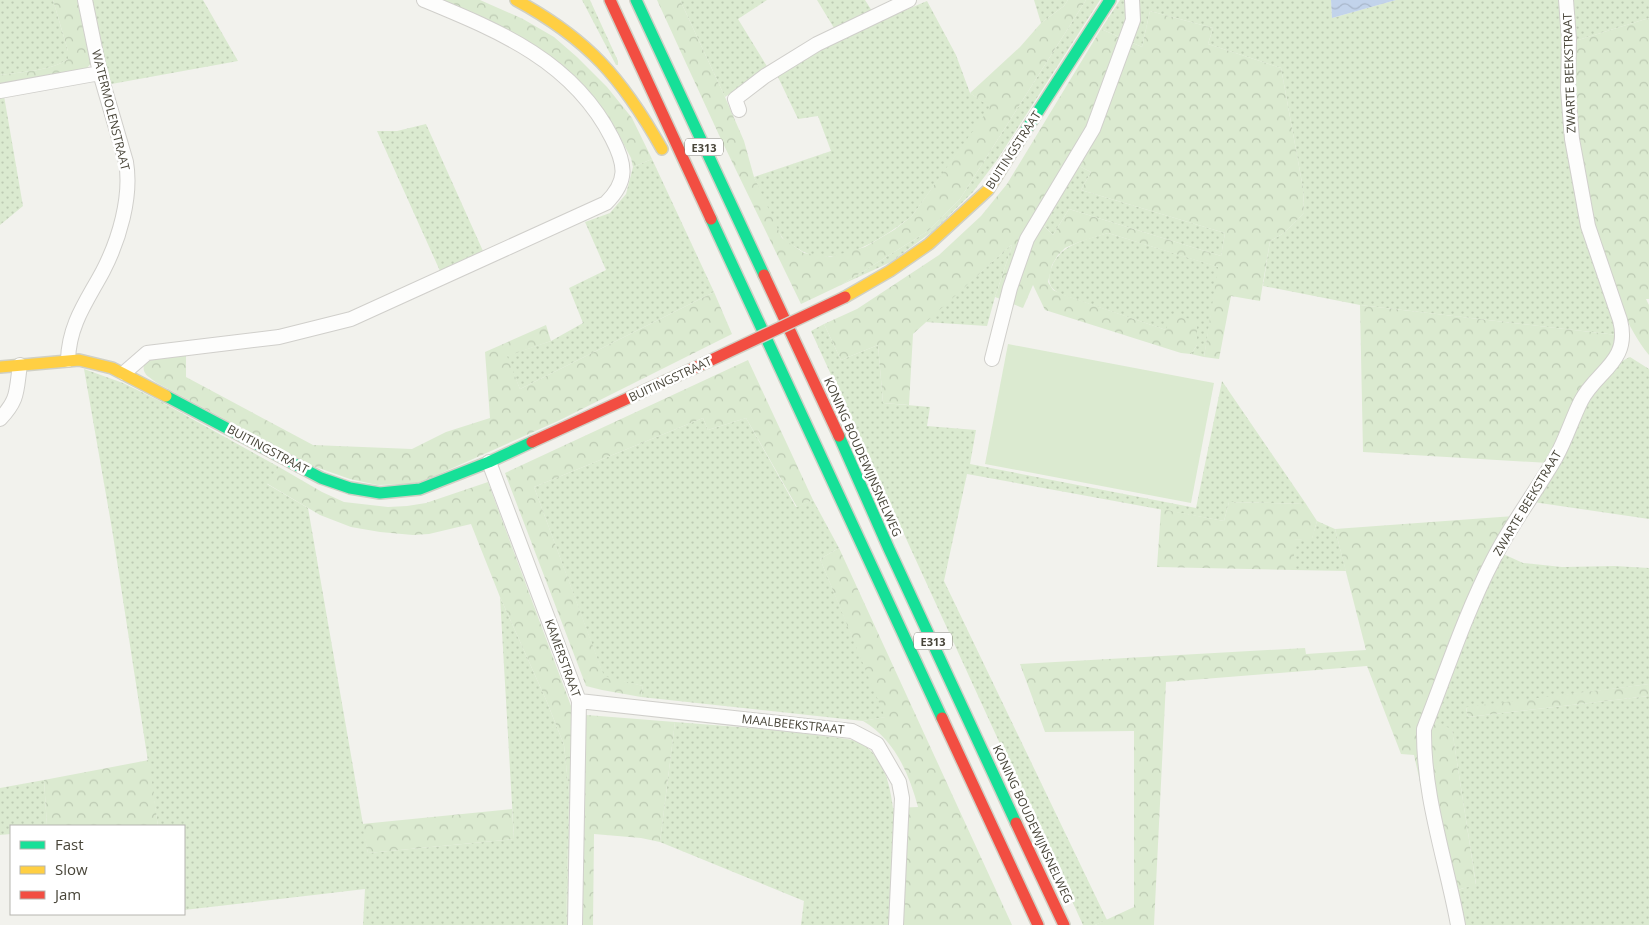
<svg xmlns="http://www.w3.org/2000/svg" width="1649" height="925" font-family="'Open Sans',sans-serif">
  <defs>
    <pattern id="grass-dots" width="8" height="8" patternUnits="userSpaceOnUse" patternTransform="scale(1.25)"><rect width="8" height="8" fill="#dbead0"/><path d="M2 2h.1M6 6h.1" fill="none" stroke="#bdcab3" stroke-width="1.8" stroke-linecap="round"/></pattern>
    <pattern id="forest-crowns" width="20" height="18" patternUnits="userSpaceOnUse" patternTransform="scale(1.25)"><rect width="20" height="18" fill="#dbead0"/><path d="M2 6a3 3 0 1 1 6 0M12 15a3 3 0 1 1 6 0" fill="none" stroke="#bdcab3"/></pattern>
    <pattern id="water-waves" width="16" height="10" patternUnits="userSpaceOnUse" patternTransform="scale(1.25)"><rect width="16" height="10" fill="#c2d3eb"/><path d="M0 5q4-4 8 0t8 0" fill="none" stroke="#a8b6ca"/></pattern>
  </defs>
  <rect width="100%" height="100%" fill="#f2f2ed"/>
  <path fill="url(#grass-dots)" d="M0,0H53L68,51V59C51,71 20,72 0,75Z
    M88,0H203L238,61L106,85Z
    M582,0H590L618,61V65H616Z
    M680,0H767L738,19L768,68L725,97Z
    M817,0H865L872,11L834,28Z
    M1034,0H1068L1064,6L1041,23Z
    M1086,0H1100L997,160L973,192L933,231L891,262L841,285L928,231L960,199Z
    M1120,0H1331L1332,18L1396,0H1562L1563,100L1617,335L1360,305L1263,286L1270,241L1284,233L1304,213L1303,188L1281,68L1208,44L1213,28L1150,11L1142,47L1101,29Z
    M1572,0H1649V18L1575,41Z
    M927,1L956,55L970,93L991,107L912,216C883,238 833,273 797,248C792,245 785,242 782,237C770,219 762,196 754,177L831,151L818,116L798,119L777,75L813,53L849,34Z
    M4,96L23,206L0,225V97Z
    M426,124L483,251L440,271L377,131H397Z
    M652,159L714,292L520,389L506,356L551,341L583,323L569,288L606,270L585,222L610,213L626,194L633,167Z
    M1079,166L1091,172L1081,190L1225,233L1221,256L1069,209L1053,235L1042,224Z
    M1108,233L1219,267L1204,357L1191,354L1197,345L1166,330L1063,295C1052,290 1047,285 1050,272C1057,245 1084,240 1108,233Z
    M1011,245L1012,246L995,297L987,326L925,322Z
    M824,324L841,360L878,345L883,403L930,407L927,426L976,430L970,464L1196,508L1222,381L1306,504L1229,502L1224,521L967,474L944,581L1107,920L1095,925H1083L811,331Z
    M1630,357L1649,369V519L1533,502C1550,469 1597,369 1630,357Z
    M84,369L123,383L158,400L279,467L267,484L308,508L368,853L514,839L500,597L547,702L564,745L569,793L566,925H363L365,889L184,910V826H158L112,529Z
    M703,418L708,430L746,418L796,507L813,500L839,548L820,559L886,717L863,721L641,697L643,686L604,677L534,487Z
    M1317,521L1335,529L1346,571L1294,570V540L1312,538Z
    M1501,553L1523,563L1562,567L1615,566L1649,568V684L1466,708L1468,717L1649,696V925H1463L1458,890L1476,884L1452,730L1431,721Z
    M675,722C725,726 775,729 824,736C837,738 855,738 865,746C885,760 890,786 893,808V925H801L804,901L660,842Z
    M44,780L47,826H11V834L0,835V788Z"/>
  <path fill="url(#forest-crowns)" fill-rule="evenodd" d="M53,0H82L94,60L87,68L0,86V75C20,72 51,71 68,59V51Z
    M438,0H480L523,19L554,37L577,57L607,87L632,118L652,159L633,167L631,158L613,124L592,95L559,63L538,48Z
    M657,0H680L725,97L744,141L754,177L782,238L804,253L830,257L865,247L894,230L912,216L990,107L970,93L1020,47L1041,23L1064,6L1068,0H1086L960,199L928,231L841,285L801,304L719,135Z
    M1150,11L1213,28L1208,44L1281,68L1303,188L1304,213L1284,233L1270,241L1260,301L1231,296L1219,359L1204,357L1218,267L1108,233L1079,242L1065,248L1058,255L1052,265L1048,282L1053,290L1064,295L1166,330L1171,314L1197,321V345L1191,354L1181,353L1045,310L1033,285L1023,308L995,297L1012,246L1011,245L913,334L909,405L883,403L878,345L841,360L824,324L857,309L939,255L981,216L1007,184L1101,29L1142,47ZM1079,166L1091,172L1081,190L1225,233L1221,256L1069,209L1053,235L1034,217Z
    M1649,18V299H1646L1649,305V355C1626,327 1615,292 1605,259C1583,188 1571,115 1575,41Z
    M714,292L732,334L558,421L437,475L414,484L377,485L350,479L313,466L157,383C149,377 140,373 145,363L153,358L186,354V377L313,445L412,449L446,432L490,418L485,352L546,325L551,341L507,356L520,389Z
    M1360,305L1617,335L1615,349L1549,463L1363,452Z
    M748,360L813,500L797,507L746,418L708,430L703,418L534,487L604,676L643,686L641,697L602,690L586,686L505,473Z
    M279,467L322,492L344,502L388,507L407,506L426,503L488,482L574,714L675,722L660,842L641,838L594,834L593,925H566L569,793L564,745L547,702L500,597L471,524L429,534L413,535L380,532L351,527L320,515L266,483Z
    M1229,502L1306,504L1317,521L1312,539L1294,540V570L1157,567L1161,509L1224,521Z
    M1514,516L1431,721L1452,729L1476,885L1445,893L1414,755L1401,754L1367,666L1166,682L1154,925H1095L1134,907V731L1045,732L1020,664L1305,648L1306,654L1366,650L1335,529Z
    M839,548L1012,925H901L892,892L893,808L918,807C909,773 894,739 863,721L885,717L820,559Z
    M1649,684V696L1468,717L1466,707Z
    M149,760L158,826H47L44,780Z
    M512,809L514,839L368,853L362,824Z"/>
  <path fill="#dbead0" d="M1008,344L1214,383L1191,503L985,464Z"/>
  <path fill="url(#water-waves)" d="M1331,0H1396L1332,18Z"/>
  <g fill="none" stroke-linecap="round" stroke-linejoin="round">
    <g stroke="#d0cfcb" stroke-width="16">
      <path id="street" d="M0,91L100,73
        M739,110L735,99L765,76L817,44L909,0
        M992,359L1010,288L1027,239L1093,129L1133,20L1132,0
        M68,360C69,324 87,301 103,271C119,240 132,197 126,162L100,73L85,0
        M124,373L147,353L279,337L351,319L606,203C628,181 626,165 612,138C573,61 499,31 424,0
        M0,419C19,399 16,391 20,365
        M489,462L579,701L575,925
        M579,701L852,731L877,744L899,782L902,798L896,925
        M1458,925C1446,860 1423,796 1424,729C1446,673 1465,614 1493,560C1511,524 1536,492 1556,457C1566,439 1572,419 1581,401C1596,371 1631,362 1620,320L1588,226L1572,139L1568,90L1569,39L1566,0"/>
    </g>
    <g stroke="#d0d0c5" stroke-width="14">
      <path id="fast" d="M636,0L764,275
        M1010,155L1110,0
        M711,219L942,718
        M166,396L321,478L350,488L380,493L420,489L489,462L532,442
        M839,436L889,549L1016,823"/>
    </g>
    <g stroke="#d0d0c5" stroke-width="14">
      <path id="slow" d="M516,0C588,39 622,78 662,149
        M845,297L890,271L929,244L988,190L1010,155
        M0,367L79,360L112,368L166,396"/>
    </g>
    <g stroke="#d0d0c5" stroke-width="14">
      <path id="jam" d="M610,0L711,219
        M764,275L839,436
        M532,442L705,363
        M942,718L1038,925
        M1016,823L1064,925"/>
    </g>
    <use href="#street" stroke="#fdfdfc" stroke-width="14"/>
    <use href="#fast" stroke="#16e098" stroke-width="11"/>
    <use href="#slow" stroke="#ffcf43" stroke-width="11"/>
    <use href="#jam" stroke="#f24e42" stroke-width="11"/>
    <g stroke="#d0d0c5" stroke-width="14" stroke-linecap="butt">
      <path id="jam-bridge" d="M705,363L845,297"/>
    </g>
    <use href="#jam-bridge" stroke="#f24e42" stroke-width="11"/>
  </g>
  <g text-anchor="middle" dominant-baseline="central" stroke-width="5" stroke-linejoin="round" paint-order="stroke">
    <g fill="#fff" stroke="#7f7d74" stroke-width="1">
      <rect x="685" y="138.5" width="38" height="17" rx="4"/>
      <rect x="914" y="632.5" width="38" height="17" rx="4"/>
    </g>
    <g font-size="11" font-weight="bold" fill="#484539">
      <text x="704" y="147">E313</text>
      <text x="933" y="641">E313</text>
    </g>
    <g font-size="12" fill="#484539" stroke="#fff">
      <text transform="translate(1569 73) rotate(-92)">ZWARTE BEEKSTRAAT</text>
      <text transform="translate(111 110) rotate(76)">WATERMOLENSTRAAT</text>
      <text transform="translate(1013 150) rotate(-57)">BUITINGSTRAAT</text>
      <text transform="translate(670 379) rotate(-25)">BUITINGSTRAAT</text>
      <text transform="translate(268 449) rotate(28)">BUITINGSTRAAT</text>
      <text transform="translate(863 457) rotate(66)">KONING BOUDEWIJNSNELWEG</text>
      <text transform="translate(1527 503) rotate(-59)">ZWARTE BEEKSTRAAT</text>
      <text transform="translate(563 658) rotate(70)">KAMERSTRAAT</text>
      <text transform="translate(793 724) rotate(6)">MAALBEEKSTRAAT</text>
      <text transform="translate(1033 824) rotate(65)">KONING BOUDEWIJNSNELWEG</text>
    </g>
  </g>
  <rect x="10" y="825" width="175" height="90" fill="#ffffff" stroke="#b6b5b0"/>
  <rect x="20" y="841" width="25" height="8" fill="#16e098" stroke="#b6b5b0"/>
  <text x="55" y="850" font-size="15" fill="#484539">Fast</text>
  <rect x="20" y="866" width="25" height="8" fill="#ffcf43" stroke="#b6b5b0"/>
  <text x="55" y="875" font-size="15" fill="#484539">Slow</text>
  <rect x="20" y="891" width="25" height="8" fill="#f24e42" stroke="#b6b5b0"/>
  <text x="55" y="900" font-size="15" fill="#484539">Jam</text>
</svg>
